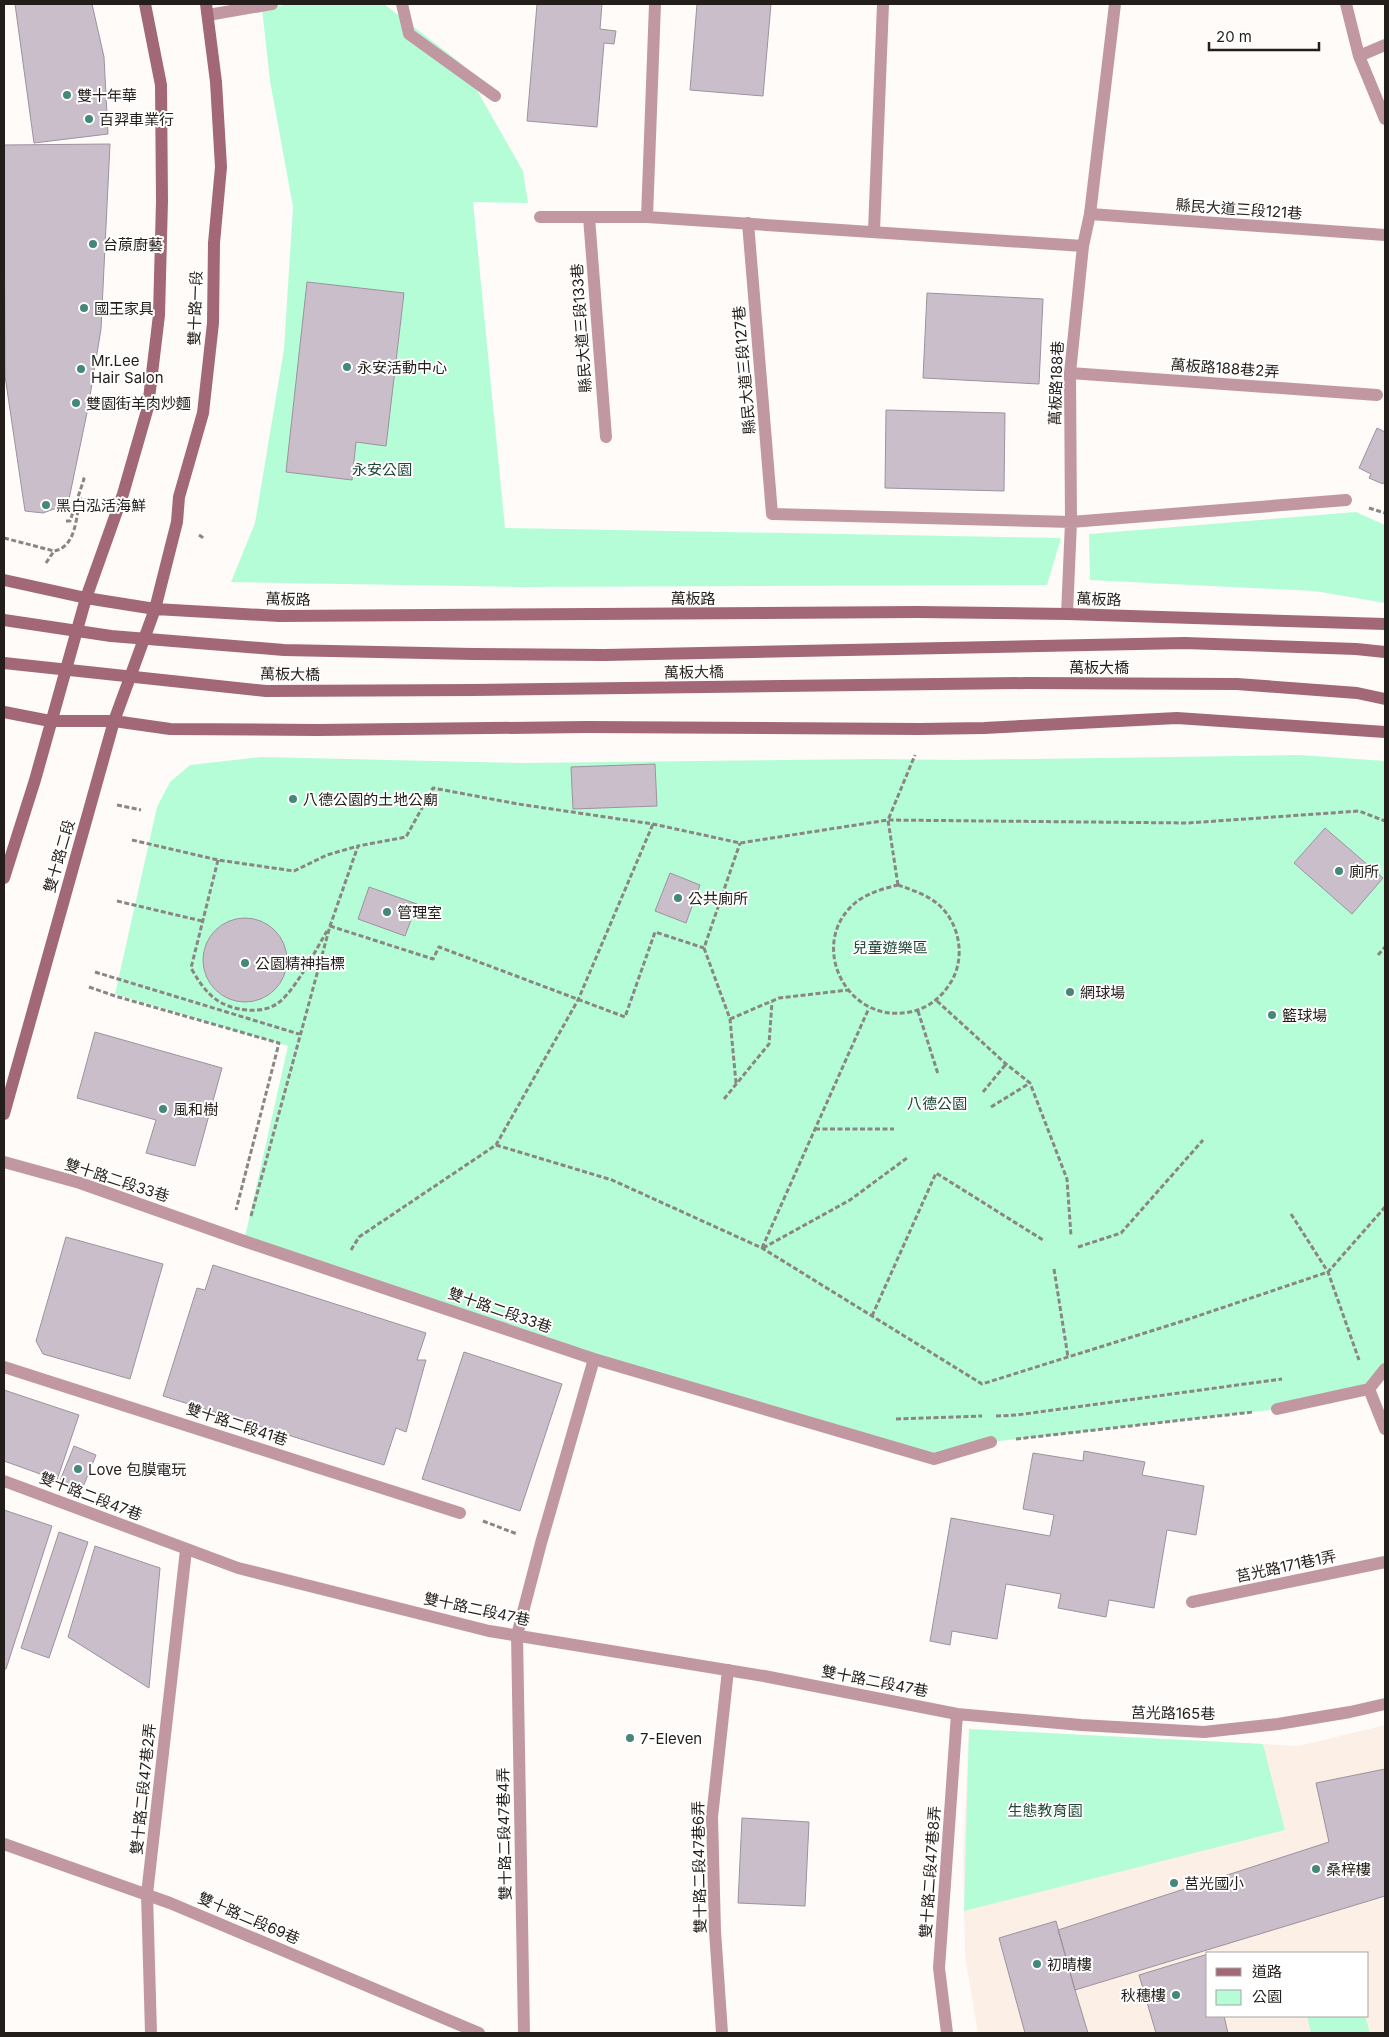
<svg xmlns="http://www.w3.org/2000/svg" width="1389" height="2037" font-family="Inter,'Noto Sans TC',sans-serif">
  <rect width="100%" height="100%" fill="#fefbf9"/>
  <path fill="#fcefe6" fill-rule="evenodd" d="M1385,1725V2033H978L965,1956L963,1855L969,1729L1299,1746ZM1208,1953H1368V2016H1208Z"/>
  <path fill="#b5fdd7" d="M290,4H384L462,64L523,171L528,203L473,202L505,528L1061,538L1047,585L518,587L231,582L255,523L284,349L293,207L270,81L262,9Z
    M1356,512L1385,525V603L1315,591L1090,580L1089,534Z
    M1300,755L1385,761V1367L1369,1389L1279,1409L991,1442L934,1459L594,1359L244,1241L288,1046L115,994L157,807L170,782L190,765L261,757L524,763L877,759L956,760Z
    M969,1729L1263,1744L1285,1830L964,1911Z
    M1307,2016H1365L1370,2033H1311Z"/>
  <path fill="#c9beca" stroke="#9d929d" d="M15,4H92L104,57L108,134L34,143Z
    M537,4H602L600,29L616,31L614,44L604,43L597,127L527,121Z
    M697,4H771L763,96L690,90Z
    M110,144L101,329L88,408L68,504L43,513L25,511L5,376L4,145Z
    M307,282L404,293L386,446L356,442L352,480L286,472Z
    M927,293L1043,299L1039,384L923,378Z
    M886,410L1005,413L1004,491L885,488Z
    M1377,428L1385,432V480L1383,484L1369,478L1371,474L1359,468Z
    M655,764L657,806L573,809L571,767Z
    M1325,828L1383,878L1352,914L1294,863Z
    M670,873L700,885L686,923L655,911Z
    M369,887L417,904L405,936L358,919Z
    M203 960a42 42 0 1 1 84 0a42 42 0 1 1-84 0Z
    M95,1032L222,1068L195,1166L146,1153L156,1120L77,1098Z
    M66,1237L163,1264L130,1379L43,1354L36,1341Z
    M213,1265L426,1333L417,1360H426L406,1432L396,1428L384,1465L163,1396L197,1288L205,1290Z
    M464,1352L562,1384L520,1511L422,1479Z
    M4,1390L79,1415L57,1480L4,1461Z
    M74,1446L96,1455L81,1492L59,1483Z
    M1084,1451L1145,1462L1142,1475L1204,1486L1196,1535L1167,1530L1154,1608L1109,1600L1106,1617L1058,1608L1061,1594L1006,1584L997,1639L952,1631L950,1645L930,1641L951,1518L1050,1536L1054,1515L1023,1509L1033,1453L1083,1461Z
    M4,1510L52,1526L6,1669H4Z
    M59,1532L88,1542L49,1658L21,1648Z
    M95,1546L160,1568L149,1688L68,1637Z
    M1385,1769V1896L1075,1990L1058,1930L1329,1842L1316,1783Z
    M742,1818L809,1822L805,1906L738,1903Z
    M1056,1921L1075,1990L1088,2033H1025L999,1938Z
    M1208,1954V2016H1224L1228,2033H1156L1139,1975Z"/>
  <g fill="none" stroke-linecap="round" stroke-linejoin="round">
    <path stroke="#8a8683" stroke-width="3" stroke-dasharray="5 2.5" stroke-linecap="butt" d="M77,498L93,502
      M1369,508L1385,513
      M66,521H70L84,479L81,478
      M199,535L205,539
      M4,538L54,551
      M46,563L54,551C76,547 76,518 80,499
      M117,805L141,810
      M132,840L218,860L294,871L327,855L358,846
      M218,860L191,968C203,989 214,1004 239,1009C249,1011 263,1011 273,1006C292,998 316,949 327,931
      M898,885C912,890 928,895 939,905C961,925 966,961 949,985C940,999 926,1009 910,1012C844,1025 805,939 859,900C871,892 885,888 898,885Z
      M898,885L888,820L915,755
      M117,901L202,921
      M330,926L433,959L439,947L625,1017L655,932L704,948L740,843
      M704,948L730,1019L736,1083
      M1378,955L1385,947
      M95,972L299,1034
      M89,987L115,996L279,1043L236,1210
      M937,1001L1006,1064L1030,1083L1067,1179L1071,1236
      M918,1011L938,1074
      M730,1019L779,998L848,990
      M983,1092L1006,1064
      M724,1099L769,1044L772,1002
      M991,1107L1030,1083
      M815,1129H894
      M496,1145L612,1180L762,1248L982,1384L1183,1321L1328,1272L1385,1207
      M1291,1214L1328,1272L1359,1360
      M251,1216L330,926L358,846L406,837L433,788L518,804L653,824L740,843L888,820L1188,823L1359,811L1385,821
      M1078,1247L1121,1233L1203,1140
      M762,1248L869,1008
      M763,1248L850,1200L907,1158
      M351,1250L359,1237L496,1145L578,1000L653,824
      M1054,1269L1068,1357
      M872,1316L936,1173L1043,1240
      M996,1416L1017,1415L1282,1379
      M896,1419L982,1416
      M1016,1439L1253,1412
      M483,1521L517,1534"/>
    <path stroke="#c198a2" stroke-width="12" d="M402,4L409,34L495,96
      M1346,4L1359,56L1385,45
      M208,15L272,4
      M1359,56L1385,119
      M1090,214L1385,235
      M589,217L606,437
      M748,223L772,514L1071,522L1346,500
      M874,231L883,4
      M1070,373L1377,395
      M1067,614L1071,522L1070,373L1083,246
      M4,1162L80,1183L244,1241L594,1359L934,1459L991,1442
      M1369,1389L1385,1429
      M1277,1409L1369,1389L1385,1369
      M1192,1602L1385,1562
      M4,1844L170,1903L479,2033
      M151,2033L147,1894L186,1550
      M524,2033L517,1635L541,1543L594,1359
      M722,2033L715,1931L712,1817L728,1670"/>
    <path stroke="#c198a2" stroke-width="12" d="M540,217H647L1083,246L1090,214L1115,4
      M647,217L655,4
      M4,1367L460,1513
      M4,1481L238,1568L489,1631L764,1676L957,1714L1081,1725L1204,1732L1278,1724L1350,1712L1385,1704
      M947,2033L939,1968L957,1714"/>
    <path stroke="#a26877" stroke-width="12" d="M4,580L86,598L155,609L279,616L917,612L1067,614L1385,624
      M473,654L604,655L1185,643L1356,649L1385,652
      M474,690L1027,683L1237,684L1357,693L1385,699
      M4,712L50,721H114L170,729L318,730L587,727L920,729L984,728L1177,718L1385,732
      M4,878L35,780L86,598L123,494L148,407L159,315L162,201L161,85L145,4
      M4,1114L114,721L155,609L177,522L179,497L203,413L213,323L214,243L221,167L216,82L206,4"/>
    <path stroke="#a26877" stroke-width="12" d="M4,620L111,636L284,650L473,654
      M4,663L266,691L474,690"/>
  </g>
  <g fill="#458778" stroke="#fff" stroke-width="2">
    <circle cx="67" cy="95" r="5"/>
    <circle cx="89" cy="119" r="5"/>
    <circle cx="93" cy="244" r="5"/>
    <circle cx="84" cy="308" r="5"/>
    <circle cx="347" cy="367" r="5"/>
    <circle cx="81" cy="369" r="5"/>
    <circle cx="76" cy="403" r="5"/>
    <circle cx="46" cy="505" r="5"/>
    <circle cx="293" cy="799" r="5"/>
    <circle cx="1339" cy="871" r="5"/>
    <circle cx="678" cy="898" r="5"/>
    <circle cx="387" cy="912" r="5"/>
    <circle cx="245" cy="963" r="5"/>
    <circle cx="1070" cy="992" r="5"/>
    <circle cx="1272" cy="1015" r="5"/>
    <circle cx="163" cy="1109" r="5"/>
    <circle cx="78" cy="1469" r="5"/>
    <circle cx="630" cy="1738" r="5"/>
    <circle cx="1316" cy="1869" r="5"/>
    <circle cx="1174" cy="1883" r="5"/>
    <circle cx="1037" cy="1964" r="5"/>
    <circle cx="1176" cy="1995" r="5"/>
  </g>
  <g text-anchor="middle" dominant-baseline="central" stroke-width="4" stroke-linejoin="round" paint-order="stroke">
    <g font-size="15" fill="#231e1a" stroke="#fff" text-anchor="start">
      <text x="77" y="95">雙十年華</text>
      <text x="99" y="119">百羿車業行</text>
      <text x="103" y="244">台蒝廚藝</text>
      <text x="94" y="308">國王家具</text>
      <text x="91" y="360">Mr.Lee<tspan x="91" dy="17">Hair Salon</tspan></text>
      <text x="357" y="367">永安活動中心</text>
      <text x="86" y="403">雙園街羊肉炒麵</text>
      <text x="56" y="505">黑白泓活海鮮</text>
      <text x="303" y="799">八德公園的土地公廟</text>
      <text x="1349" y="871">廁所</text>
      <text x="688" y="898">公共廁所</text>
      <text x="397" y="912">管理室</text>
      <text x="255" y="963">公園精神指標</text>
      <text x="1080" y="992">網球場</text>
      <text x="1282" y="1015">籃球場</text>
      <text x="173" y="1109">風和樹</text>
      <text x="88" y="1469">Love 包膜電玩</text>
      <text x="640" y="1738">7-Eleven</text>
      <text x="1326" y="1869">桑梓樓</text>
      <text x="1184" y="1883">莒光國小</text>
      <text x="1047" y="1964">初晴樓</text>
      <text x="1166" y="1995" text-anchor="end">秋穗樓</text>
    </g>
    <g font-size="15" fill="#231e1a" stroke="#fff">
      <text transform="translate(1239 209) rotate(4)">縣民大道三段121巷</text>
      <text transform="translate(195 308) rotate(-88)">雙十路一段</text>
      <text transform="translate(581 328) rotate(-94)">縣民大道三段133巷</text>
      <text transform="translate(1225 368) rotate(4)">萬板路188巷2弄</text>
      <text transform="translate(744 370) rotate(-95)">縣民大道三段127巷</text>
      <text transform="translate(1056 383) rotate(-88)">萬板路188巷</text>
      <text x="693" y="598">萬板路</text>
      <text transform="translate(288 599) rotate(1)">萬板路</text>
      <text transform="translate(1099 599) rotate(2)">萬板路</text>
      <text x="1099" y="667">萬板大橋</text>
      <text transform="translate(694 672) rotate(-1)">萬板大橋</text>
      <text transform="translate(290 674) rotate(1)">萬板大橋</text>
      <text transform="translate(59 856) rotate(-74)">雙十路二段</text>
      <text transform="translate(117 1180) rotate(18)">雙十路二段33巷</text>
      <text transform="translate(500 1310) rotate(19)">雙十路二段33巷</text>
      <text transform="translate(237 1424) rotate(18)">雙十路二段41巷</text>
      <text transform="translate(91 1496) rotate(21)">雙十路二段47巷</text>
      <text transform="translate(1286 1566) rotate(-12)">莒光路171巷1弄</text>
      <text transform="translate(477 1609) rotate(12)">雙十路二段47巷</text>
      <text transform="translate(875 1681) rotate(11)">雙十路二段47巷</text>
      <text transform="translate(1173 1713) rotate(1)">莒光路165巷</text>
      <text transform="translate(143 1789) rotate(-84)">雙十路二段47巷2弄</text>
      <text transform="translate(504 1834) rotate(-91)">雙十路二段47巷4弄</text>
      <text transform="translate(699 1867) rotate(-91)">雙十路二段47巷6弄</text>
      <text transform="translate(930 1872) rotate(-86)">雙十路二段47巷8弄</text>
      <text transform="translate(249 1918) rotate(23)">雙十路二段69巷</text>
    </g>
    <g font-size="15" fill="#1f4734" stroke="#fff">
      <text x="382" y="469">永安公園</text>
      <text x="890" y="947">兒童遊樂區</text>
      <text x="937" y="1103">八德公園</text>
      <text x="1045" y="1810">生態教育園</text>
    </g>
  </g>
  <rect width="1389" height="2037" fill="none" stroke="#231e1a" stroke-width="10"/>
  <rect x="1206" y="1952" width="162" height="65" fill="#ffffff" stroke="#a7a5a3"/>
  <rect x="1216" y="1968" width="25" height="8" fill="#a26877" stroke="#a7a5a3"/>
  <text x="1252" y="1977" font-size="15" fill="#231e1a">道路</text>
  <rect x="1216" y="1990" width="25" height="15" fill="#b5fdd7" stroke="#a7a5a3"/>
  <text x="1252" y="2002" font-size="15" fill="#231e1a">公園</text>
  <path d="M1209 42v8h110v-8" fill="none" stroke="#231e1a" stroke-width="2.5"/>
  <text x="1216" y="42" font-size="15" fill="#231e1a" stroke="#ffffff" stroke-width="4" paint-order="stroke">20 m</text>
</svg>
